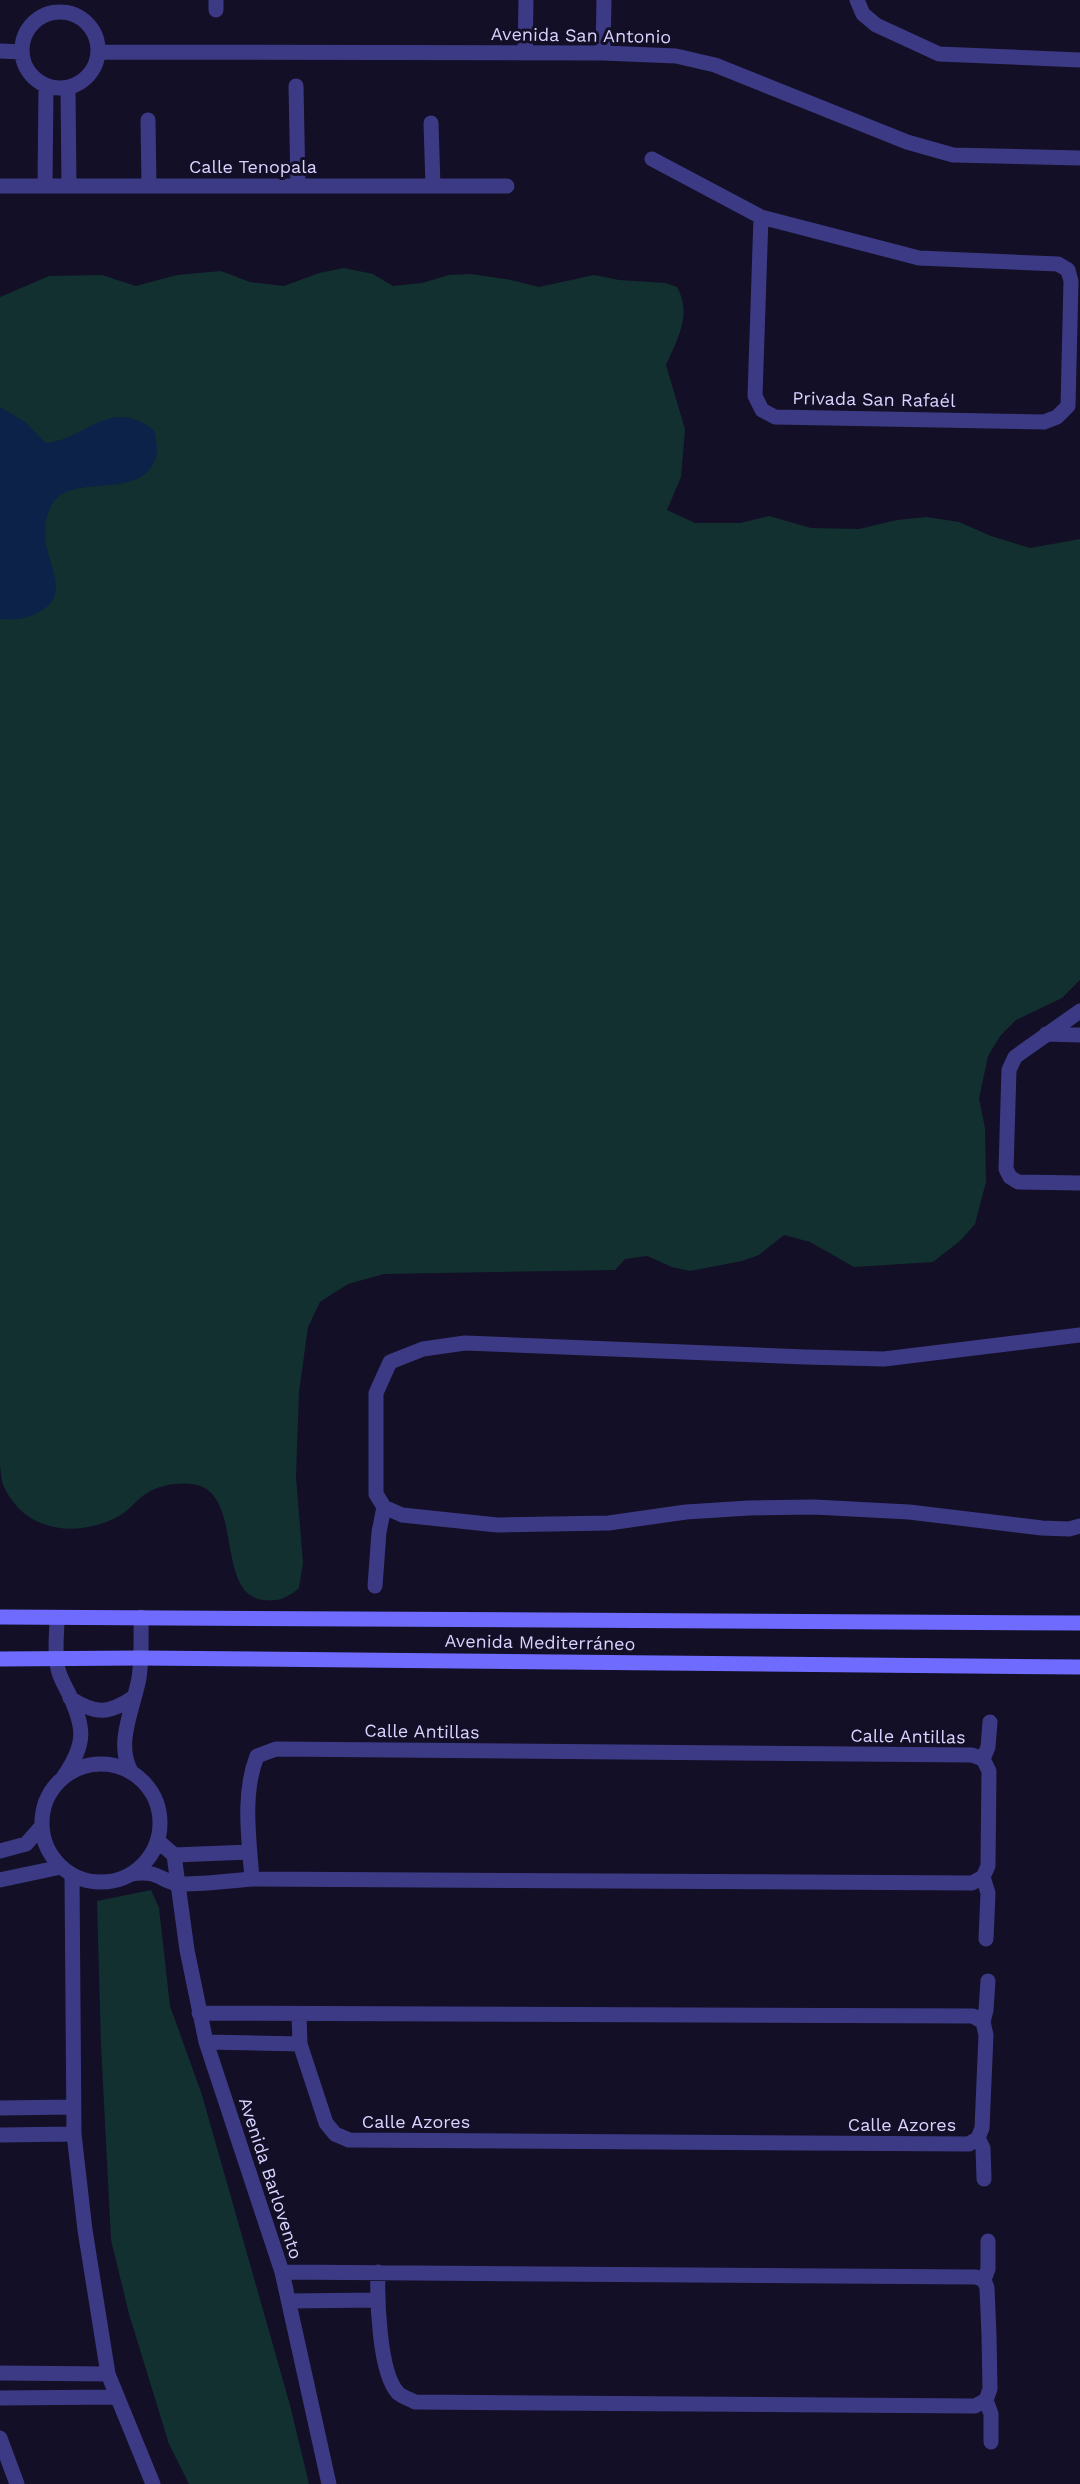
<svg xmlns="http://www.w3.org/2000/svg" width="1080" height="2484" font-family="'Work Sans',sans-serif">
  <rect width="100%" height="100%" fill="#130f26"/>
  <path fill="#12302f" d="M344,268L373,274L393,286L422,283L449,275L471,274L511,280L539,287L594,275L619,280L665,283L677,287C692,315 678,338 666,365L685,429L681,477L667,510L695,523H740L769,516L811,528L859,529L897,520L927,517L959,522L991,536L1030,548L1080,539V980L1062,998L1016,1020L1001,1035L988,1056L979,1099L985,1128L986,1182L975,1224L961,1240L933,1262L854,1267L810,1242L784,1235L759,1255L742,1261L690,1271L672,1267L647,1256L625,1259L615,1270L384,1274L348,1284L320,1302L308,1327L299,1392L296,1477L303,1563L299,1588C287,1598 279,1602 262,1600C214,1592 245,1490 192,1484C178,1482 159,1485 147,1493C137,1499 130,1510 119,1516C78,1538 27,1533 5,1489C1,1482 1,1473 0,1466V297L49,276L102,275L136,286L177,275L221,271L250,282L284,286L319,273Z
    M151,1890L159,1908L170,2006L202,2095L290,2405L309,2484H189L169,2444L129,2314L111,2240L101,2045L97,1901Z"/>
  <path fill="#0c2248" d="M0,407L25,422L46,443C87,439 109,396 154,430C155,437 158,447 157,453C147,504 73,471 53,503C47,512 45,522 45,533C44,562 76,596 35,614C22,620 14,620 0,619Z"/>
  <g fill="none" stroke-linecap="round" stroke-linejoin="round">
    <path stroke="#3d3a85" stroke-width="15" d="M216,0V10
      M857,0L863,14L876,25L939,54L1080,60
      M22 50a38 38 0 1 1 76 0a38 38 0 1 1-76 0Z
      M0,51L22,52
      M99,52L603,53L676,56L715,65L907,142L953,155L1080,158
      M525,53L526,0
      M603,53L604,0
      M296,86L298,186
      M68,88L69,186
      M148,120L149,186
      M431,123L433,186
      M652,159L761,217L919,258L1058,264L1068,270L1071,281L1068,406L1057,417L1044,422L775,417L762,410L755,396L761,217
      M0,186H507
      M45,186L46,86
      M1080,1011L1015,1057L1009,1070L1006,1169L1010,1177L1018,1182L1080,1183
      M1046,1034L1080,1035
      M1080,1335L884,1359L806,1357L465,1343L423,1349L390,1362L376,1393V1494L384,1507L402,1515L497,1525L609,1523L686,1512L749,1508L814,1507L909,1512L1042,1528L1069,1529L1080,1526
      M375,1586L379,1532L384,1507
      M57,1618C57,1634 54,1653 58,1669C60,1678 65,1686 69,1694C85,1728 86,1744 64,1776
      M70,1698C96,1715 109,1714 134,1697
      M983,1759L988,1747L990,1722
      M42 1823a59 59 0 1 1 118 0a59 59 0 1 1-118 0Z
      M132,1773C114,1745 134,1707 139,1678C142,1658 141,1637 141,1617
      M158,1841L174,1855L187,1950L206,2042L282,2272L329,2484
      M0,1851L26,1844L41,1827
      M174,1855L250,1852
      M131,1874C160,1869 161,1883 181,1884C204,1884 229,1881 252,1879L972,1883L983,1877L988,1866L989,1771L983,1759L972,1755L276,1749L257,1756C242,1794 249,1839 252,1879
      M72,1875L74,2134L85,2230L108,2374L153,2484
      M983,1877L988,1893L986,1939
      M0,1880L61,1867
      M199,2013L973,2016L983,2022L986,2035L982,2128L978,2138L969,2144L349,2140L335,2134L326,2123L300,2044L299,2014
      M983,2022L986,2010L988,1981
      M206,2042L300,2044
      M0,2108L73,2107
      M0,2135L74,2134
      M978,2138L983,2148L984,2179
      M988,2241V2269L984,2280L987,2288L989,2335L990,2389L986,2400L991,2414V2442
      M282,2272L976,2277L984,2280
      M378,2272C377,2299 379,2373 398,2393C402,2397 410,2399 415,2402L975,2406L986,2400
      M289,2301L377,2300
      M0,2373L108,2374
      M0,2398L117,2397
      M0,2438L17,2484"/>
    <path stroke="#6f6bff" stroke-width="15" d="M0,1617L1080,1623
      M0,1659L140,1658L1080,1667"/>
  </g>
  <g text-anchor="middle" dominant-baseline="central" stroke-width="6" stroke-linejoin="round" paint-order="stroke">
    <g font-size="18" fill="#d9d4ff" stroke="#130f26">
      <text transform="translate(581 35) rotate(1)">Avenida San Antonio</text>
      <text x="253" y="166">Calle Tenopala</text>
      <text transform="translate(874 399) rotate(1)">Privada San Rafaél</text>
      <text transform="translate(540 1642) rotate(1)">Avenida Mediterráneo</text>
      <text transform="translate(422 1731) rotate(1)">Calle Antillas</text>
      <text transform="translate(908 1736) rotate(1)">Calle Antillas</text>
      <text x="416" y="2121">Calle Azores</text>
      <text x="902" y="2124">Calle Azores</text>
      <text transform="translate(271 2178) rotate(72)">Avenida Barlovento</text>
    </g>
  </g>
</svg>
